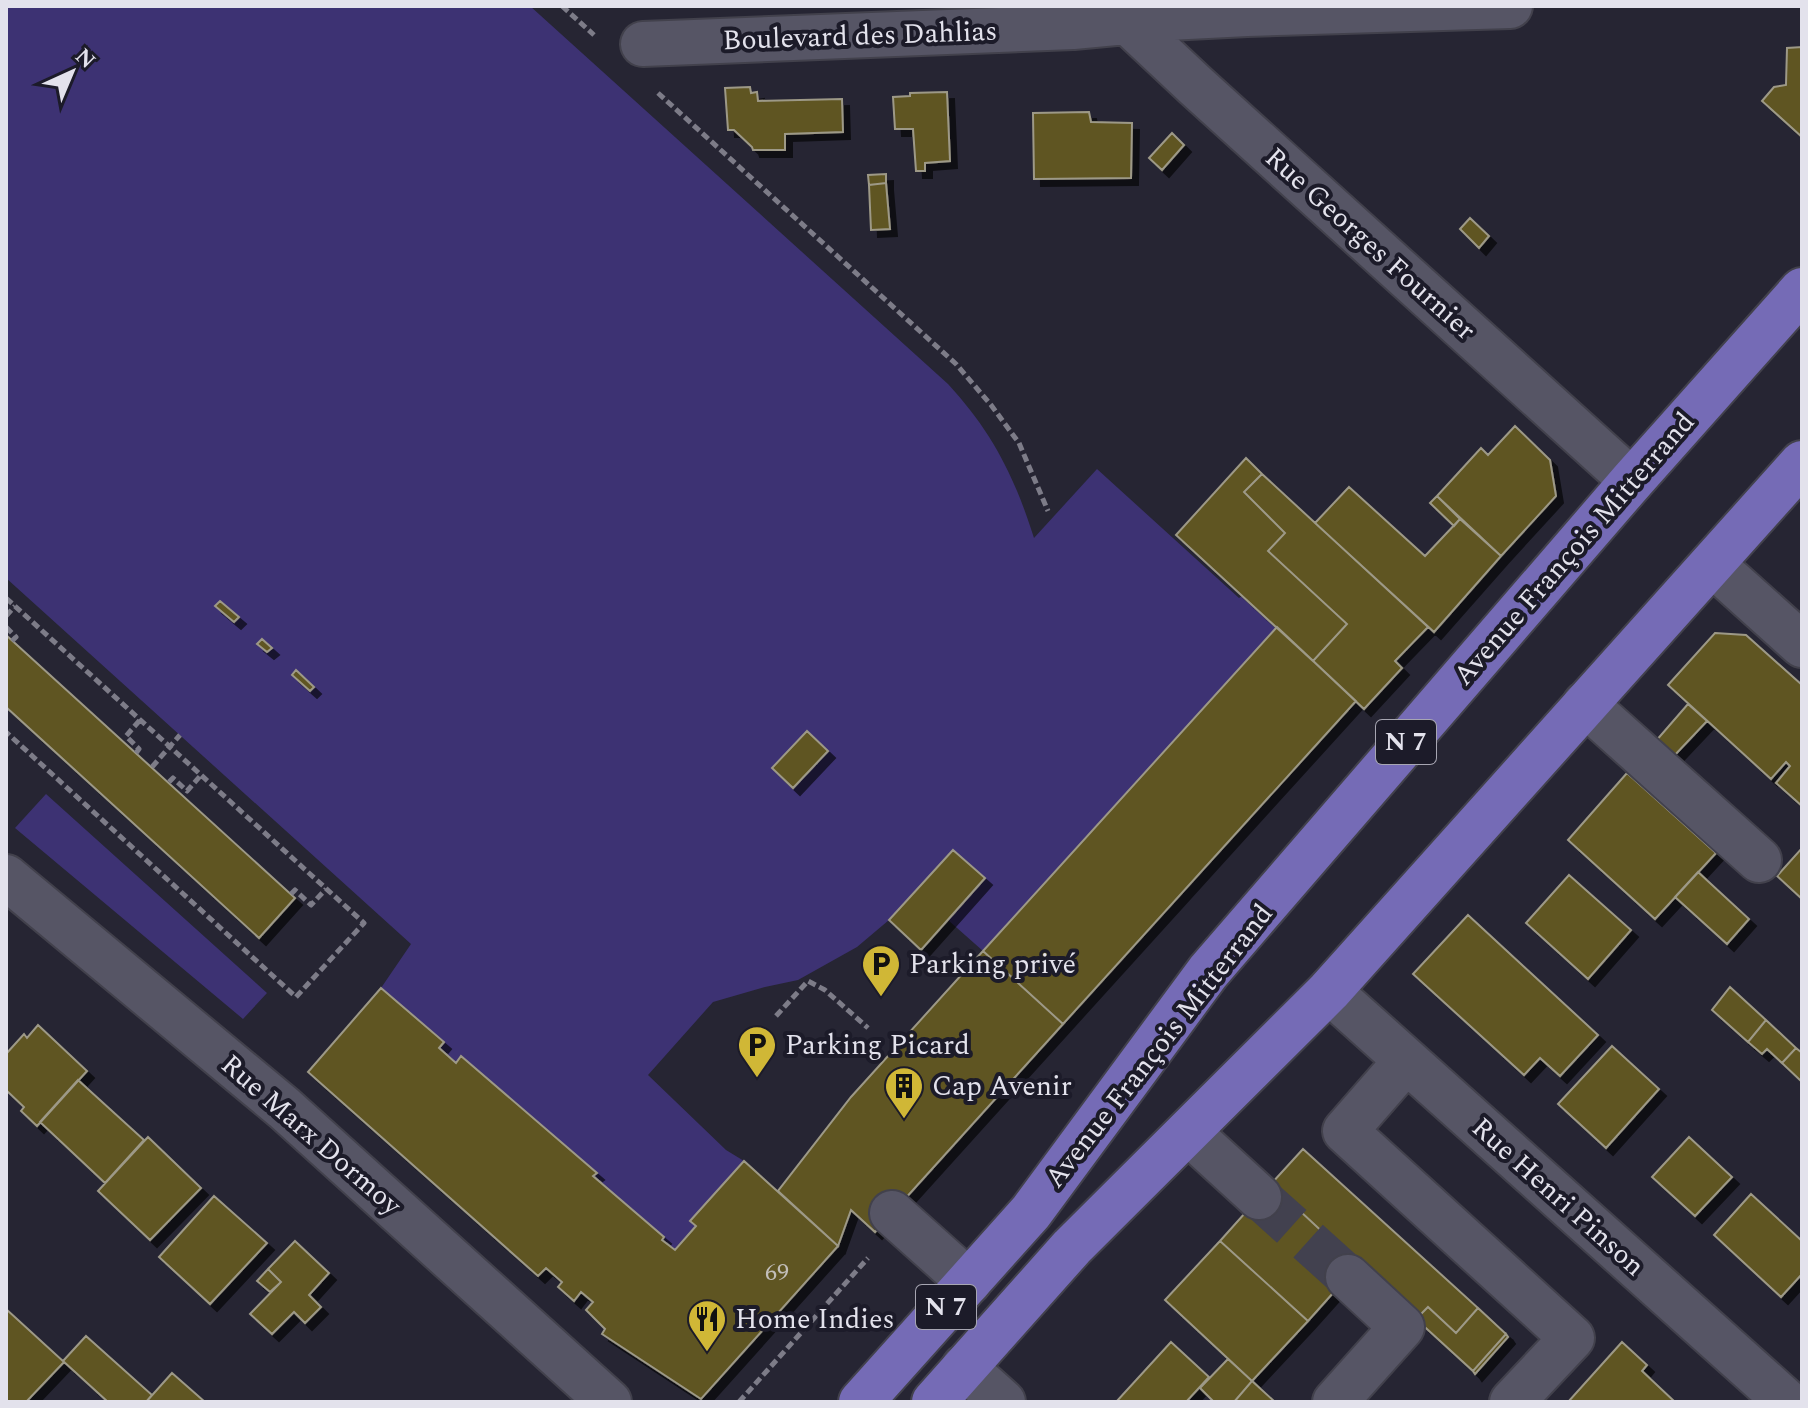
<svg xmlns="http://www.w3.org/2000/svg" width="1808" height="1408" font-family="Spectral,serif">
  <defs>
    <filter id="shadow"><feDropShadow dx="7" dy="7" stdDeviation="0" flood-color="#0009"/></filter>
  </defs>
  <rect width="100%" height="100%" fill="#262533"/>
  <path fill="#3d3273" d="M6,6H530L948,384C992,432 1014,475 1034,538L1097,469L1239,598L1242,596L1277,627L983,951L948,920L985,879L953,850L889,920L857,947L798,980L765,987L713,1002L648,1075L726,1150L744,1161L691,1221L696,1226L675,1250L593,1176L596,1172L462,1057L456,1063L439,1048L444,1042L381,988L411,944L6,578Z
    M46,794L267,993L243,1019L15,828Z"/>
  <path fill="#5f5420" stroke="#9d9987" stroke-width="2" filter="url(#shadow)" d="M1802,47V137L1762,101L1774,87L1786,85L1787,48Z
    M750,87L751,93L757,92L758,101L842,99L843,132L785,134V150H753L752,147L734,130H728L725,88Z
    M947,92L950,161L925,163V171H916L913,129H895L893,97L910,96V93Z
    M1089,112L1091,122L1132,123L1131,178L1034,179L1033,113Z
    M1172,133L1184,145L1162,170L1149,158Z
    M886,174V183L869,185L868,175Z
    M886,183L890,229L871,230L869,185Z
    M1470,218L1489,236L1479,248L1460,229Z
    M1515,426L1550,460L1556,496L1501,556L1437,496L1481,448L1488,455Z
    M1246,458L1262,474L1244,492L1285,533L1268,551L1347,624L1313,661L1176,535Z
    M1262,474L1428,627L1395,661L1402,668L1364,709L1313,661L1347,624L1268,551L1285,533L1244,492Z
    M1349,487L1425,556L1460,519L1501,556L1434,632L1315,523Z
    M1437,496L1460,519L1454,526L1430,503Z
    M220,601L239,617L234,622L215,606Z
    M1277,627L1356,701L1063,1024L983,951Z
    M1715,633L1746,635L1802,685V806L1776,783L1790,766L1786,762L1771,779L1668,685Z
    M6,635L295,898L259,938L6,707Z
    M262,639L272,648L267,652L257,644Z
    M296,670L314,687L310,691L292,675Z
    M1688,704L1707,721L1672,758L1655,742Z
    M807,731L828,751L793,788L772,768Z
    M1627,773L1716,853L1655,919L1568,840Z
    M1802,848V899L1777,876Z
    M953,850L985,878L921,950L889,920Z
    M1698,872L1749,919L1727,944L1675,897Z
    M1569,875L1631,930L1588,979L1526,923Z
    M1468,915L1598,1035L1560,1076L1540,1058L1524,1075L1413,974Z
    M983,951L1063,1024L875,1232L851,1210L838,1246L778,1191L851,1097Z
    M1730,987L1766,1020L1748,1042L1712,1010Z
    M381,988L444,1042L439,1048L456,1063L461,1056L597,1173L593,1176L664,1237L662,1240L675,1250L696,1226L690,1221L744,1161L838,1246L701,1399L602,1334L605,1329L586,1310L593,1302L581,1292L574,1301L558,1287L562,1282L546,1268L538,1276L308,1072Z
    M1766,1020L1796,1048L1782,1063L1767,1049L1762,1054L1748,1042Z
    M38,1025L87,1071L37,1126L21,1111L24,1107L6,1090V1054L24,1034L27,1038Z
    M1612,1046L1659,1089L1606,1148L1558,1104Z
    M1796,1048L1802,1053V1082L1782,1063Z
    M78,1080L144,1140L105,1183L40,1122Z
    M148,1137L201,1188L150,1240L98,1191Z
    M1689,1137L1732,1177L1695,1216L1652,1177Z
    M1303,1149L1478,1308L1456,1333L1428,1307L1416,1319L1271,1184Z
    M1271,1184L1358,1265L1308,1321L1220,1241Z
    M1751,1194L1802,1241V1274L1781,1297L1714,1235Z
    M214,1196L267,1243L210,1304L159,1257Z
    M295,1241L329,1273L309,1295L321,1307L305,1323L294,1312L272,1334L250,1314L281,1282L268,1269Z
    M1220,1241L1308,1321L1252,1381L1165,1300Z
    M268,1269L281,1282L270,1292L257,1281Z
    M1428,1307L1456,1333L1478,1308L1506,1334L1473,1371L1416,1319Z
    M6,1309L64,1362L26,1402H6Z
    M1506,1334L1508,1337L1475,1374L1473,1371Z
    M86,1336L152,1395L146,1402H108L63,1361Z
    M1171,1342L1209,1377L1186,1402H1116Z
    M1622,1342L1647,1365L1642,1371L1675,1402H1568Z
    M1228,1359L1252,1381L1234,1402H1214L1200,1388Z
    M172,1373L205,1402H146Z
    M1252,1381L1275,1402H1234Z"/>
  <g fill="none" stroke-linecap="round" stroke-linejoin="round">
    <path stroke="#42414f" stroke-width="44" stroke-dasharray="44 22" stroke-linecap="butt" d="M1259,1197L1348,1277"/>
    <g stroke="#42414c" stroke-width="48">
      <path id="minor" d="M1115,10L1196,86L1632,481
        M643,44L1073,27L1168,18L1247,14L1510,6
        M1712,564L1802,645
        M1585,704L1759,860
        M6,877L284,1108L609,1402
        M1329,991L1787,1402
        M1406,1061L1345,1131L1572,1338L1512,1402
        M1188,1132L1259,1197
        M892,1213L969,1282
        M964,1367L1003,1402
        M1335,1402L1402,1327L1348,1277"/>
    </g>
    <g stroke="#42414c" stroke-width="48">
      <path id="major" d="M861,1402L1031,1212L1208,972L1632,481L1802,290
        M934,1402L1072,1247L1329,991L1802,463"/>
    </g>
    <path stroke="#7d7c88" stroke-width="5" stroke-dasharray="8 4" stroke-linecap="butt" d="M562,6L594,35
      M658,93L956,364L991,405L1019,443L1048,511
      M6,598L364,923L296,997L6,732
      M6,616L15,606
      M6,627L16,637L12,641
      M136,753L139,749L126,736L140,720
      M152,767L180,735
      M169,782L173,778L187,791L201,775
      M291,894L295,890L311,905L326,889
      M776,1016L808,981L825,990L868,1028
      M739,1402L868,1258"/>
    <use href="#minor" stroke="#565565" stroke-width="44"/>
    <use href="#major" stroke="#756bb6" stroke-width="44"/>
  </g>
  <defs>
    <g id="parking-pin" transform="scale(2)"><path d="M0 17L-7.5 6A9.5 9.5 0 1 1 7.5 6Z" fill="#d0b736" stroke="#1c1b29"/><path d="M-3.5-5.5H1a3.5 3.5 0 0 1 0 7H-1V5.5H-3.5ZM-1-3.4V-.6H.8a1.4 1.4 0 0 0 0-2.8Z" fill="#111"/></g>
    <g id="building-pin" transform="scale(2)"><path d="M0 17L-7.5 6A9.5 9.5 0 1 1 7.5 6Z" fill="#d0b736" stroke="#1c1b29"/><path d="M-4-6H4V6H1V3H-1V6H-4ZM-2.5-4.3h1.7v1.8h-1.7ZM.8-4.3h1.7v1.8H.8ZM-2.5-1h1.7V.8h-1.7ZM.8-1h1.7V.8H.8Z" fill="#111"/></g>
    <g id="restaurant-pin" transform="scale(2)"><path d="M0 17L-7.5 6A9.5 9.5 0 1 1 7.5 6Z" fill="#d0b736" stroke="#1c1b29"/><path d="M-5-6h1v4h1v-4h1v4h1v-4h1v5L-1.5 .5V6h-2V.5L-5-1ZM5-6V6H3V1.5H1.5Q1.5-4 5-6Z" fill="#111"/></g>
  </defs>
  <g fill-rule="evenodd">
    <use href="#parking-pin" x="881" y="964"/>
    <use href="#parking-pin" x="757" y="1045"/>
    <use href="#building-pin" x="904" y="1086"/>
    <use href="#restaurant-pin" x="707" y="1319"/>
  </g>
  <g text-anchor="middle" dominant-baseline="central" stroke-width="8" stroke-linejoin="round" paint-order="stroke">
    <g font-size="24" fill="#c2beb9">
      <text x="777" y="1273">69</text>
    </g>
    <g fill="#1c1b29" stroke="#a7a6b2" stroke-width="2">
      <rect x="1376" y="720" width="60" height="44" rx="6"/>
      <rect x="916" y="1285" width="60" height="44" rx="6"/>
    </g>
    <g font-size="26" font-weight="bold" fill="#e3e2ec">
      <text x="1406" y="742">N 7</text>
      <text x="946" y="1307">N 7</text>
    </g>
    <g font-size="28" fill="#e3e2ec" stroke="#1c1b29">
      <text transform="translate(860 36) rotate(-2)">Boulevard des Dahlias</text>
      <text transform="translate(1370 244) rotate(42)">Rue Georges Fournier</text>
      <text transform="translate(1574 549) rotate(-49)">Avenue François Mitterrand</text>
      <text transform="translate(1159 1046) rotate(-52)">Avenue François Mitterrand</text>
      <text transform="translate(311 1135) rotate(41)">Rue Marx Dormoy</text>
      <text transform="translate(1558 1197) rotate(42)">Rue Henri Pinson</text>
    </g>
    <g font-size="28" fill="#e3e2ec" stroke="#1c1b29" text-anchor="start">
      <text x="909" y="964">Parking privé</text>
      <text x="785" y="1045">Parking Picard</text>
      <text x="932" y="1086">Cap Avenir</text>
      <text x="735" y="1319">Home Indies</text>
    </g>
  </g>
  <rect width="1808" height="1408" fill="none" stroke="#e3e2ec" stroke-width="16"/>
  <g transform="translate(72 72) rotate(44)" stroke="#1c1b29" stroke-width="6" paint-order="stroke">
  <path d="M0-6L14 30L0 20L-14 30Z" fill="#e3e2ec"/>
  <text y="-12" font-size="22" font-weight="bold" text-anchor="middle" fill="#e3e2ec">N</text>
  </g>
</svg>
